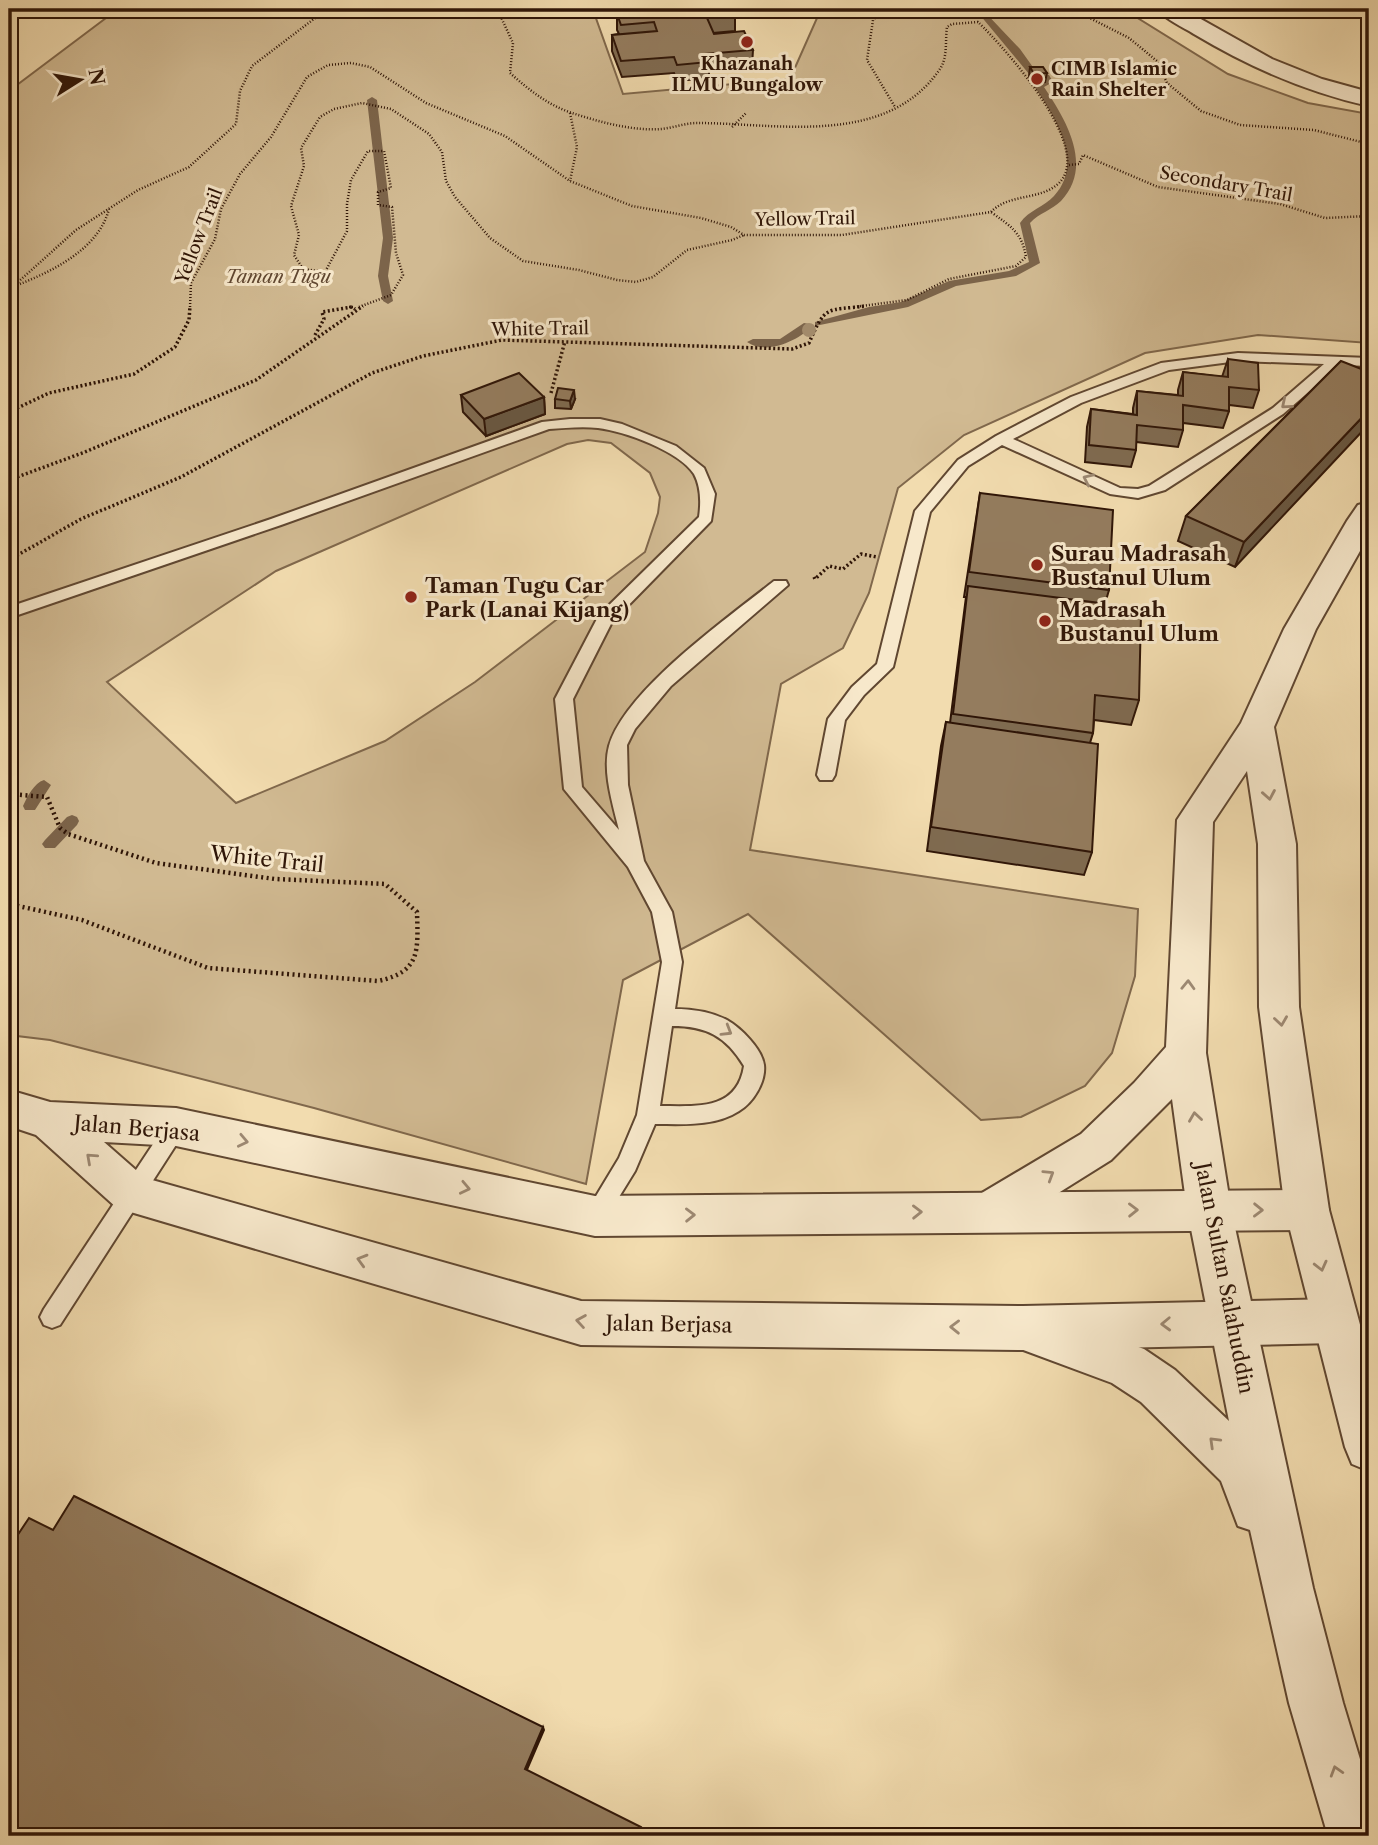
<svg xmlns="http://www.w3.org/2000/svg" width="1378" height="1845" font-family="'Libre Caslon Text',serif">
  <rect width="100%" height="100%" fill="#f2dcaf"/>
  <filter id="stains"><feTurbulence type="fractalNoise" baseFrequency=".00286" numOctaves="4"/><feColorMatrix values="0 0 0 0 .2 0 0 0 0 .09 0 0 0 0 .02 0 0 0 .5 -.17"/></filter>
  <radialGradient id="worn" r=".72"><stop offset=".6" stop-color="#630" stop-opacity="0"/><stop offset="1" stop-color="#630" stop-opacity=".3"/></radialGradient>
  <path fill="#d1ba92" stroke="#80684c" stroke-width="2" fill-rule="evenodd" d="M118,9H587L593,10L623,94L790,79L821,9H1123L1228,74L1308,103L1369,114V343L1258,335L1145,353L964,435L898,488L869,593L843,648L781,684L750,850L1138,909L1135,976L1112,1053L1085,1086L1021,1117L981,1120L748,914L623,980L586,1184L314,1108L50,1040L9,1035V91ZM588,440L611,443L650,473L660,497L658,513L645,552L475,682L385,741L236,803L107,682L276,571L567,444Z"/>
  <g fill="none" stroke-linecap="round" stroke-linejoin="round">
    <path fill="#7c644a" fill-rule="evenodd" d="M975,9H982L1020,49L1035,70L1049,75L1053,82L1044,87C1066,120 1094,166 1061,201C1052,210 1039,213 1030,223L1040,263L1016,276L956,286L908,307L815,326V322L869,307L901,302L949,281L1009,271L1029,262L1020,223C1029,210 1044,207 1054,196C1085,163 1054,116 1034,86L1043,81L1042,78L1029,74Z
      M372,97L377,100L393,238L388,276L393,301L388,304L383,301L378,276L383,238L367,100Z
      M804,323L814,325C799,340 767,356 747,342L753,339H780Z
      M44,780L51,785L35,810H25L23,806C27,797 34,783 44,780Z
      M72,815L77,817L79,821L77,825L55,848H45L42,844L45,840L67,817Z"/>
    <g stroke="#604731" stroke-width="4">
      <path id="service" d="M1238,353L1369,358V366L1340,365L1283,414L1165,490L1138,498L1110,494L1002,445L968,466L930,512L893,667L864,695L845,720L835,775L832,780H820L817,775L828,719L852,687L877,664L915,511L958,460L996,436L1071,397L1161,363ZM1238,361L1324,364L1273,408L1149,486L1138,489L1120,488L1013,439L1081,403L1169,370Z
        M570,419H600L622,424L676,446L704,468L715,494L711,521L612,622L573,699L582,787L619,830C613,805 602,771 609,746C625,690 729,617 774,581H786L788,585L671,686L635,729L627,745L628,785L644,861L672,912L682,962L675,1009C693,1009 711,1012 727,1020C741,1028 762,1049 764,1065C766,1082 753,1103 739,1111C714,1127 683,1124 655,1124L635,1171L603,1223L595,1226L587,1223L584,1216L619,1158L637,1115L662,962L652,912L628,867L564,789L555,699L599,615L699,517C701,503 701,487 694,474C679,451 624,431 598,428C582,426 565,428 549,429L281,525L9,618V607L271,519L542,422ZM672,1026C706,1026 726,1036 744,1066C737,1111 696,1106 660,1106Z
        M176,1118L183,1120L187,1127L183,1134L60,1325L52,1328L44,1325L40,1317L44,1309L169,1120Z"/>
    </g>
    <g stroke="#604731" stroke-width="4">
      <path id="minor" d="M1158,9H1183L1272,59L1322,79L1369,92V106C1306,92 1249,67 1194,34C1183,27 1166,20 1158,9Z
        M9,1090L50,1102L176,1108L595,1196L1307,1190L1323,1196L1329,1210L1323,1224L1307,1230L595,1236L176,1146L104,1142L145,1178L581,1301L1023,1306L1335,1299L1351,1305L1358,1321L1351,1337L1335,1343L1023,1350L581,1345L117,1208L36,1135L9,1126Z"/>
    </g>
    <g stroke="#604731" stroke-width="4">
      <path id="tertiary" d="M1369,502V535L1316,629L1274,727L1296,844L1299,1007L1329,1210L1369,1358V1471L1352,1464L1345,1447L1285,1210L1259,1007L1258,844L1247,771L1213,822L1206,1053L1231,1209L1313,1588L1343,1703L1369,1789V1836H1328L1289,1703L1250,1530L1238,1526L1221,1481L1141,1402L1112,1383L1007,1344L1000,1328L1007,1312L1023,1306L1144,1349L1175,1370L1229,1421L1187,1209L1172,1099L1111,1160L1007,1225L991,1231L975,1225L969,1211L975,1197L1081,1134L1134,1083L1166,1047L1177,820L1241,723L1284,629L1347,521L1358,505Z"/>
    </g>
    <path stroke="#2f1507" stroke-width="2.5" stroke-dasharray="1 2" stroke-linecap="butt" d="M883,9L873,20L867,60L895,107
      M1072,9L1129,38L1157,61L1167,83L1201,111L1240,125L1314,130L1369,144
      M570,113L577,147L570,181
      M9,116L12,110
      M732,127L746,113
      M1069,165L1079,164L1083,155L1158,187L1280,204L1325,218L1369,216
      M20,284C55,270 99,248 109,209
      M9,290L76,230L138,190L189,167L236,124L240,91L252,66L327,9
      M190,307L191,283L215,239L221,209L240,174L271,137L307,77L328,65L351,63L370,67L426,103L505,136L570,181L632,206L701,218L731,227L744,235H842L991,212C1009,193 1040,201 1059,183C1095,148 1004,47 978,22L952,24L947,27C945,40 948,57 940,69C886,148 777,123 697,123C685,123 673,128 661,129C631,131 600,122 572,113C548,105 529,90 510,73L513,43L499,13L485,9
      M349,307H353
      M359,307L391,295L403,275L396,253L392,207L378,205V192L391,188L384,151H368L351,180L347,204V231L325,272L303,269L294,255L299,235L291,206L304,166L301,148L320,117L334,109L362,103L391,109L429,134L442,152L446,181L455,197L490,238L523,261L579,270L617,280L636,282L653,277L687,250L732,240L744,235
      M854,307L907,300L949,279L1016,266L1026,257C1022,232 1010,226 991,212"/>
    <path stroke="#2f1507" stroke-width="3.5" stroke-dasharray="2 2.5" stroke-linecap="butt" d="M315,335L324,319L322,312L352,307L355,309
      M551,393L565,341
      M9,412L49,393L134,374L175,347L189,320L190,306
      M9,480L85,452L256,380L363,306
      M9,560L81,519L181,477L372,373L423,356L502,340L792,349L809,343C826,304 826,311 866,306
      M814,577L815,579L829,566L843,569L861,554L877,557"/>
    <path stroke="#2f1507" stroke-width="4.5" stroke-dasharray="2 3.5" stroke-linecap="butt" d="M9,794L47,797L60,828L68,834L156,863L275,879L385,884L417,912C418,950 421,972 378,981L208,968L82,920L9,904"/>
    <use href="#service" fill="#f7e8cb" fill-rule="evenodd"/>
    <use href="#minor" fill="#f7e8cb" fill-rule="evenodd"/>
    <use href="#tertiary" fill="#f7e8cb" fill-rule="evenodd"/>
  </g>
  <circle fill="#a28a6a" cx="809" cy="330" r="7"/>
  <path fill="#7f6b51" stroke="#2f1507" stroke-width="2" d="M617,14L735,16V31L714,33L753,50L752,66L709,70V78L677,81L674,73L622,77L612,51V35L619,34L617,30Z
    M1030,67L1047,73L1045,82L1032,83L1029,76Z
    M1228,359L1259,390L1253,408L1229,405V411L1223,428L1183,423V430L1178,447L1136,442V450L1131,467L1085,462L1087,427L1091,409L1133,414V408L1137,391L1178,395V390L1183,372L1222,377Z
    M1341,361L1235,567L1178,541L1186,516Z
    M461,395L544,397L545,414L486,436L463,412Z
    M555,399H575L571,409L555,408Z
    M980,493L1109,590L1105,604L1139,700L1131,725L1094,720L1093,733L1090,743L1092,852L1084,875L927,851L941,746L946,722L950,723L966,597H964Z"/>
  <path fill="#685742" stroke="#2f1507" stroke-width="2" d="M574,390L575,399L571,409L570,401Z
    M544,397L545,414L486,436L484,419Z
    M1369,410V424L1235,567L1244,542Z
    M543,1727L544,1730L526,1772L525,1769Z"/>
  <path fill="#947c5e" stroke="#2f1507" stroke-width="2" d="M677,9H732L735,16L707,18L714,34L744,31L753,50L706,54L709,62L677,65L674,57L621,61L612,35L657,31L654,22L621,25L617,14Z
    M1030,67H1043L1047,73L1034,74Z
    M1228,359L1258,363L1259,390L1229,387V411L1183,405V430L1137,425L1136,450L1089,445L1091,409L1137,415V391L1183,396V372L1228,377Z
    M1341,361L1369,372V410L1244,542L1186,516Z
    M519,373L544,397L484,419L461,395Z
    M558,388L574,390L570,401L555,399Z
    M980,493L1113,510L1109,590L969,572Z
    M968,586L1107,604V610L1141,614L1139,700L1095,695L1093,733L953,714Z
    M946,722L1098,744L1092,852L931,827Z
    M74,1496L543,1727L525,1769L641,1827L638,1836H9V1548L29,1518L53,1530Z"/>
  <defs><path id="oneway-chevron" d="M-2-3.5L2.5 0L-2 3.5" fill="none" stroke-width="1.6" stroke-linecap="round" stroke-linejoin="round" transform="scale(1.75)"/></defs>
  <g stroke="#9d8973">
    <use href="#oneway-chevron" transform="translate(1286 404) rotate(140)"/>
    <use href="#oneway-chevron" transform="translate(1088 479) rotate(-155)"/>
    <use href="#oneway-chevron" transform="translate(1269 795) rotate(80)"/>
    <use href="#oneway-chevron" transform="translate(1188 985) rotate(-88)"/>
    <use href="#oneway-chevron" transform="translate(1281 1021) rotate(82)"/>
    <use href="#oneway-chevron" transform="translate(727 1031) rotate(31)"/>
    <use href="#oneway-chevron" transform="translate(1195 1117) rotate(-98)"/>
    <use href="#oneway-chevron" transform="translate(243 1141) rotate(12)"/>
    <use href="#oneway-chevron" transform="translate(91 1158) rotate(-138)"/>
    <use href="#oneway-chevron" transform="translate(1049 1175) rotate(-32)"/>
    <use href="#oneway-chevron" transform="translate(465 1188) rotate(12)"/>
    <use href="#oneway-chevron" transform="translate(1133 1210) rotate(-1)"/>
    <use href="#oneway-chevron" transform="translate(1258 1210) rotate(1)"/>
    <use href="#oneway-chevron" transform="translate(917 1212) rotate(-1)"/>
    <use href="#oneway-chevron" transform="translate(690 1215) rotate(-1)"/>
    <use href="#oneway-chevron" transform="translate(362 1260) rotate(-164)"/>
    <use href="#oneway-chevron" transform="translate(1321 1266) rotate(76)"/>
    <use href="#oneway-chevron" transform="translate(581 1321) rotate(-171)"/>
    <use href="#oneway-chevron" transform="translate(1166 1324) rotate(178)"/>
    <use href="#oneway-chevron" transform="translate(955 1327) rotate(-179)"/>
    <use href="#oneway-chevron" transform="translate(1214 1442) rotate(-136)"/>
    <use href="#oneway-chevron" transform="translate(1336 1771) rotate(-107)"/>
  </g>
  <g fill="#8f2418" stroke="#f7e8cb" stroke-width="2.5">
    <circle cx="747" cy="42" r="7"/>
    <circle cx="1037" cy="79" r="7"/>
    <circle cx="1037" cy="565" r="7"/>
    <circle cx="411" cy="597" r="7"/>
    <circle cx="1045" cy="621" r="7"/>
  </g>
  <g text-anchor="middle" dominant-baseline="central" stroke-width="6" stroke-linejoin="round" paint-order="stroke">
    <g font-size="18" font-weight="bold" fill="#2f1507" stroke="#f7e8cb">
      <text x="747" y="64">Khazanah<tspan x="747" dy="21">ILMU Bungalow</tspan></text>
      <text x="1051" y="69" text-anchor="start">CIMB Islamic<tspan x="1051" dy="21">Rain Shelter</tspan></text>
    </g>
    <g font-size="18" fill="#2f1507" stroke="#f7e8cb">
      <text transform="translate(1226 184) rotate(10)">Secondary Trail</text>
      <text transform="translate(805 219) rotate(-1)">Yellow Trail</text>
      <text transform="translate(199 236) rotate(-69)">Yellow Trail</text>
      <text transform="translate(540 329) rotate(-1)">White Trail</text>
    </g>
    <g font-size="18" font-style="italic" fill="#604731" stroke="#f7e8cb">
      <text x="278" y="277">Taman Tugu</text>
    </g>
    <g font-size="21" font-weight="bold" fill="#2f1507" stroke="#f7e8cb" text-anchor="start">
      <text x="1051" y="553">Surau Madrasah<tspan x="1051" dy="24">Bustanul Ulum</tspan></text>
      <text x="425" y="585">Taman Tugu Car<tspan x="425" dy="24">Park (Lanai Kijang)</tspan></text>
      <text x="1059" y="609">Madrasah<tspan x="1059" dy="24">Bustanul Ulum</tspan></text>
    </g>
    <g font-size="21" fill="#2f1507" stroke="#f7e8cb">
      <text transform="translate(267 859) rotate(6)">White Trail</text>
      <text transform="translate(137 1128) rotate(5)">Jalan Berjasa</text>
      <text transform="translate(1225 1278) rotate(79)">Jalan Sultan Salahuddin</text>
      <text transform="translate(669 1324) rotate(1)">Jalan Berjasa</text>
    </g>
  </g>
  <rect width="1378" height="1845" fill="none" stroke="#f2dcaf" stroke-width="35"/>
  <rect x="10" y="10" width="1357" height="1824" fill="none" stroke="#2f1507" stroke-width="3.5"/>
  <rect x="18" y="18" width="1343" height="1810" fill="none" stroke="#2f1507" stroke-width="2"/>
  <g transform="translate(80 80) rotate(79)" stroke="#f7e8cb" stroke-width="5" paint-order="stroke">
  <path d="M0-5L12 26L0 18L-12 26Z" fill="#2f1507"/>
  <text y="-10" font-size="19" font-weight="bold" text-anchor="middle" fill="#2f1507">N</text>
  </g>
  <rect width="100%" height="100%" filter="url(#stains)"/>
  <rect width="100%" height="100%" fill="url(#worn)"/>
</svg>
